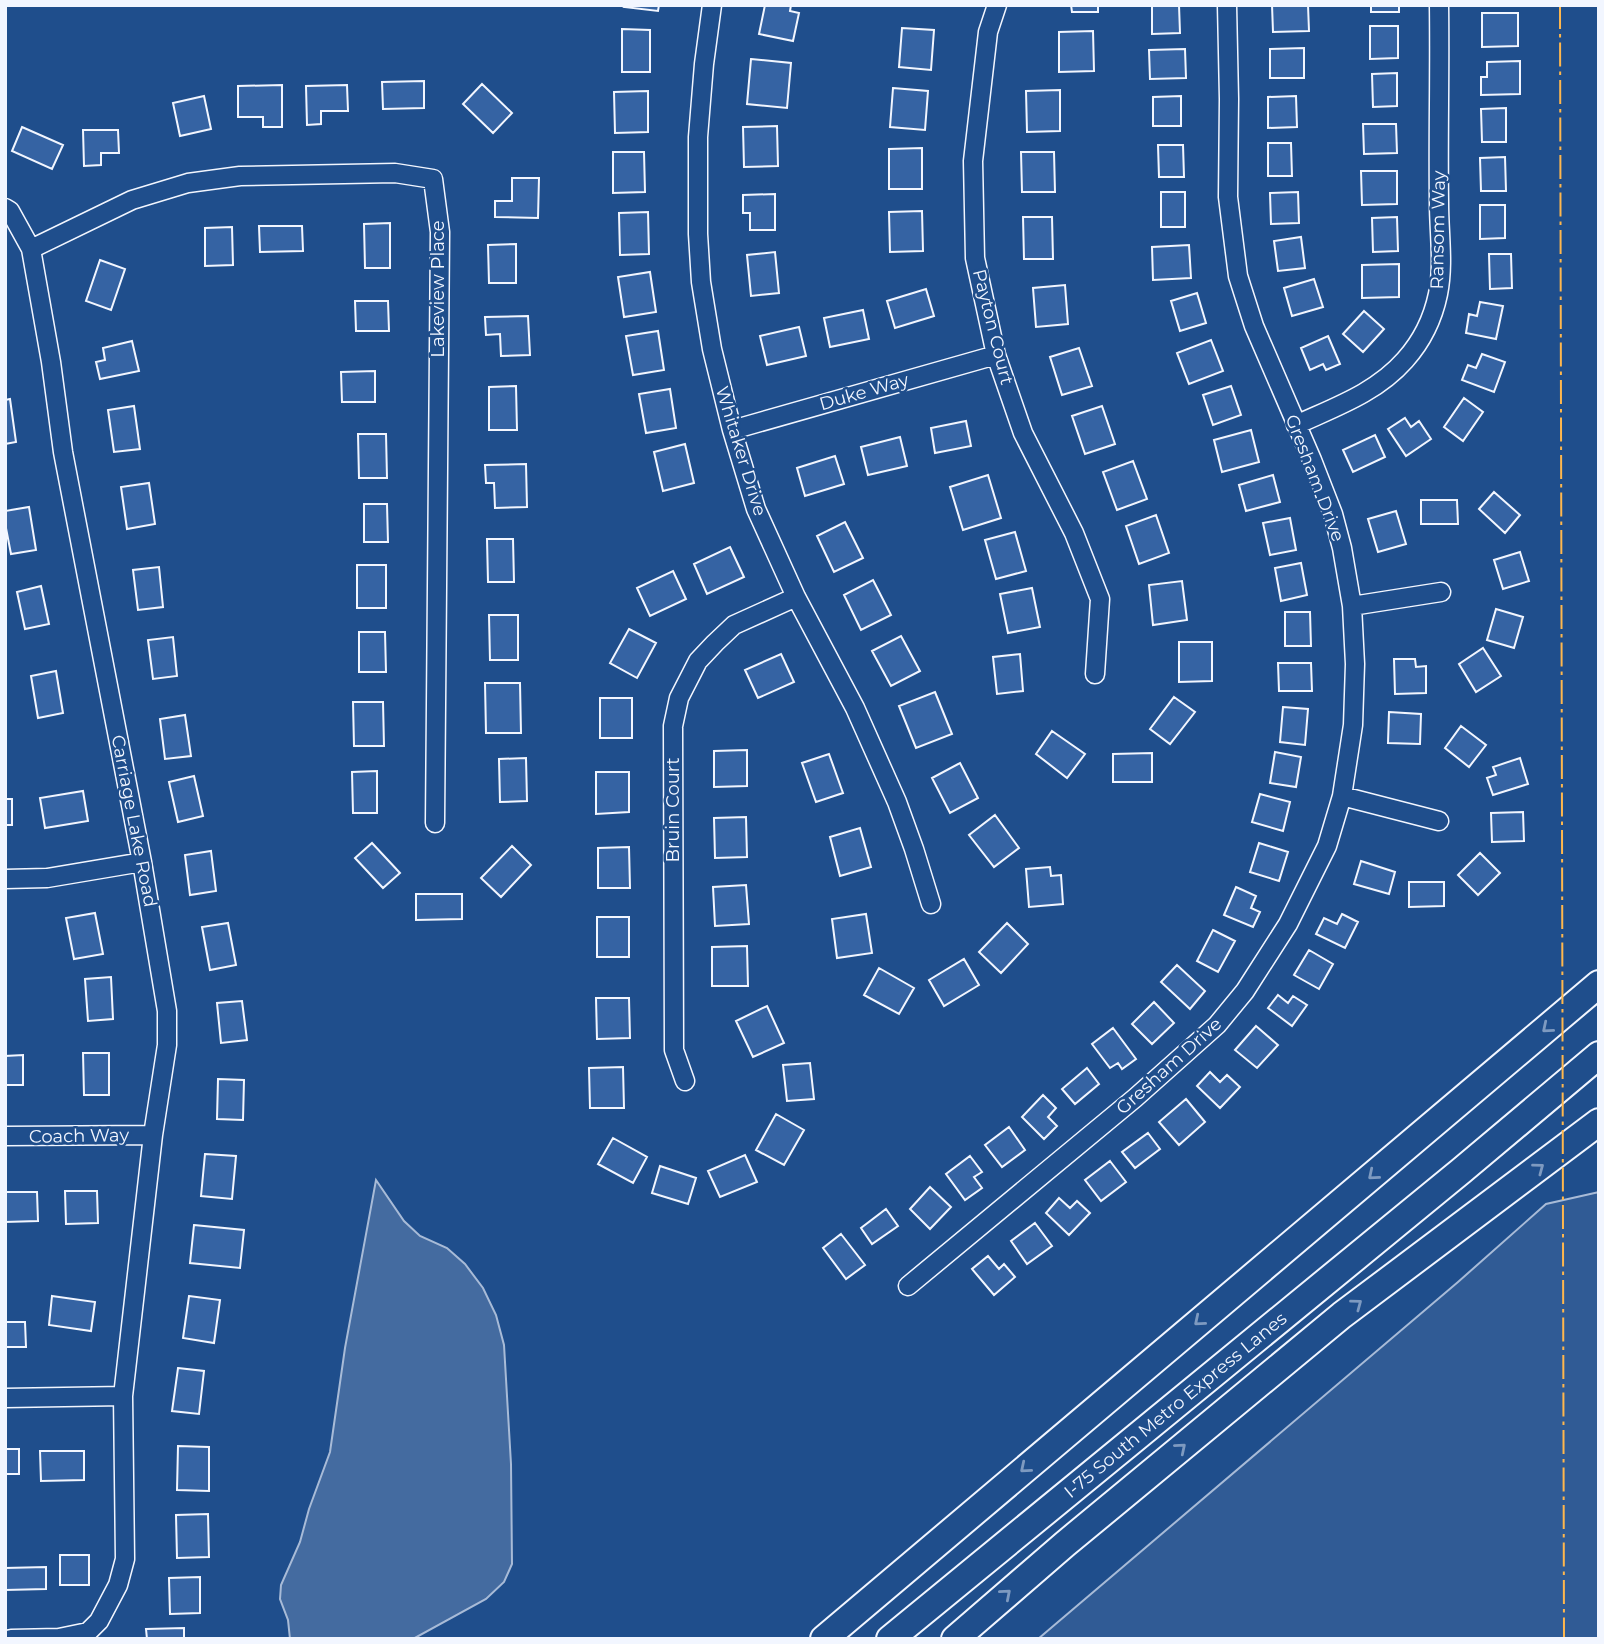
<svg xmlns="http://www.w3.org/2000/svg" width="1604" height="1644" font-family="Montserrat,sans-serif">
  <rect width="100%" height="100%" fill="#1f4e8c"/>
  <path fill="#305b95" stroke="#a8bbd7" stroke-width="2" d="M1599,1192V1639H1038L1458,1282L1546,1204Z"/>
  <path fill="#446ba0" stroke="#a8bbd7" stroke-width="2" d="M376,1180L404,1221L420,1236L447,1248L465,1264L483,1288L496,1315L504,1345L511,1464L512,1564L504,1582L486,1599L413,1639H290L288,1620L280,1599L281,1585L300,1542L309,1509L330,1452L345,1348Z"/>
  <path fill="#3563a3" stroke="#f2f6ff" stroke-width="2" d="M625,5H659L658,11L624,7Z
    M765,5H791L790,11L799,13L793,41L759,34Z
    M1071,5H1098V12H1072Z
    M1152,5H1179L1180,33L1152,34Z
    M1272,5H1308L1309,31L1273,32Z
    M1371,5H1399V12H1371Z
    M1482,13H1518V46L1482,47Z
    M1370,26H1398V58L1370,59Z
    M902,28L934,30L931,70L899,67Z
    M622,29L650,30V72H622Z
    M1093,31L1094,71L1059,72V32Z
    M1304,48V78H1270V49Z
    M1185,49L1186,78L1150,79L1149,50Z
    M751,59L791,63L787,108L747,104Z
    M1520,61V94L1481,95V77H1487V62Z
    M1397,73V106L1373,107L1372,74Z
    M424,81V108L383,109L382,82Z
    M482,84L512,113L493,133L463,104Z
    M282,85V127H263V117H238V86Z
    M347,85L348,111H321V124L307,125L306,86Z
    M893,88L928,91L925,130L890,127Z
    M1060,90V131L1027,132L1026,91Z
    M648,91V132L615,133L614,92Z
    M204,96L211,129L180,136L173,103Z
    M1181,96V126H1153V97Z
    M1296,96L1297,127L1268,128V97Z
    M1506,108V142H1482L1481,109Z
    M1363,124H1396L1397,153L1364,154Z
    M777,126L778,166L744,167L743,127Z
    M22,127L63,145L52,169L12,151Z
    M83,130H118L119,153H101V165L84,166Z
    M1268,143H1291L1292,176H1268Z
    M1158,145H1183L1184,177H1159Z
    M922,148V189H889V149Z
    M613,152H644L645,192L613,193Z
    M1021,152H1054L1055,192H1022Z
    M1505,157L1506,191H1481L1480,158Z
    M1361,171H1397V204L1362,205Z
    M512,178H539L538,218L495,217V201H512Z
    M1161,192H1185V227H1161Z
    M1298,192L1299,223L1271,224L1270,193Z
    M775,194V230H750V213H743V195Z
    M1480,205H1505V238L1480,239Z
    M922,211L923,251L890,252L889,212Z
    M648,212L649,254L620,255L619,213Z
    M1023,217H1052L1053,259H1024Z
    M1397,217L1398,251L1373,252L1372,218Z
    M390,223V268H365L364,224Z
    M259,226H302L303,251L260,252Z
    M232,227L233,265L205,266V228Z
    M1301,237L1305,268L1278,271L1274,241Z
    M516,244V283H489L488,245Z
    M1189,245L1191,278L1153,280L1152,247Z
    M775,252L779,293L751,296L747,255Z
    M1489,254H1511L1512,288L1490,289Z
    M100,260L125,269L111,310L86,301Z
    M1399,264V297L1362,298V265Z
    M650,272L656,312L624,317L618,277Z
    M1314,279L1323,307L1292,316L1284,288Z
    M1065,285L1068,324L1036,327L1033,288Z
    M926,289L934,316L895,328L887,301Z
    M1197,293L1206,323L1180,331L1171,301Z
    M355,301H388L389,331H356Z
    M1480,302L1503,306L1496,339L1466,333L1469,314L1477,316Z
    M863,310L869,339L830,347L824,318Z
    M1364,311L1384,329L1363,352L1343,334Z
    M528,316L530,355L501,356L500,334L486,335L485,317Z
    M799,327L806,356L767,365L760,336Z
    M658,331L664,370L633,375L626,336Z
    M1328,336L1340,364L1326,370L1323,364L1310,370L1301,348Z
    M1211,340L1223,371L1189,384L1177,353Z
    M132,341L139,371L100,379L96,362L105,360L103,348Z
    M1079,348L1092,386L1062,395L1050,357Z
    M1482,354L1505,362L1494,392L1462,380L1468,365L1476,368Z
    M375,371V402H342L341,372Z
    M516,386L517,430H489V387Z
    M1231,386L1241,415L1213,425L1203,395Z
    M670,389L676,428L646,433L639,394Z
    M1464,398L1483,412L1463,441L1444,427Z
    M10,399L16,442L5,444V400Z
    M134,406L140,449L114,452L108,410Z
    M1102,406L1115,444L1085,454L1072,416Z
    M1405,418L1411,427L1419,421L1431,439L1406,456L1388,429Z
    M966,421L971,446L935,453L931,428Z
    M1251,430L1259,462L1222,472L1214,440Z
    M358,434H386L387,478H359Z
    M1375,435L1385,457L1353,472L1343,450Z
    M900,437L907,466L868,475L861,447Z
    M685,444L694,483L663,491L654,452Z
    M835,456L844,484L805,496L797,468Z
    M1133,461L1147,499L1117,510L1103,472Z
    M526,464L527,507L495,508L494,483H486L485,465Z
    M988,475L1001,518L963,530L950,487Z
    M1273,475L1280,502L1246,511L1239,485Z
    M149,483L155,524L127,529L121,487Z
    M1494,492L1520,515L1505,533L1479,509Z
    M1421,500H1457L1458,524H1421Z
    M364,504H387L388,542H364Z
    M29,507L36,550L11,554L5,523V511Z
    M1396,511L1406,544L1378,552L1368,519Z
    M1156,515L1169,553L1139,564L1126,526Z
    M1290,518L1296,550L1270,555L1263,523Z
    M845,522L863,558L834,572L817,536Z
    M1015,532L1026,571L996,579L985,540Z
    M487,539H513L514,582H488Z
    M730,547L744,577L707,594L694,564Z
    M1520,552L1529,581L1503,589L1494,560Z
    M1301,563L1307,595L1281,601L1275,568Z
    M357,565H386V608H357Z
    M159,567L163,607L138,610L133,570Z
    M673,571L686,599L650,616L637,588Z
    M873,580L891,615L861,630L844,595Z
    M1182,581L1187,620L1153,625L1149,585Z
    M41,586L49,624L25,629L17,592Z
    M1032,588L1040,627L1008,633L1000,594Z
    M1496,609L1523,617L1514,648L1487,640Z
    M1285,612H1310L1311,646H1285Z
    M489,615H518V660H490Z
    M629,629L656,643L637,678L610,663Z
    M359,632H385L386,672H359Z
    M901,636L920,671L891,686L872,651Z
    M173,637L177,676L153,679L148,640Z
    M1179,642H1212V681L1179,682Z
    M1483,648L1501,676L1476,692L1459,664Z
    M781,654L794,682L758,698L745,670Z
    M1020,654L1023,691L997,694L993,657Z
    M1394,659H1415L1416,667L1426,666V693L1395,694Z
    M1278,663H1311L1312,691H1279Z
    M56,671L63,713L38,718L31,676Z
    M485,683H520L521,733H486Z
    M935,692L952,734L916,748L899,706Z
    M1174,697L1195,712L1170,744L1150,729Z
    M600,698H632V738H600Z
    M353,702H383L384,746H354Z
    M1283,707L1308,709L1305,745L1280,742Z
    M1389,712L1421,714L1420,744L1388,743Z
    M185,715L191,756L165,759L160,719Z
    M1461,726L1486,745L1469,767L1445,748Z
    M1052,731L1085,754L1067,778L1036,754Z
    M747,750V786L714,787V751Z
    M1275,752L1301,757L1296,787L1270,783Z
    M1152,753V782H1113V754Z
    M829,754L843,793L816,802L802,763Z
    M526,758L527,801L500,802L499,759Z
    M1520,758L1528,784L1493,795L1487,778L1496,775L1493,767Z
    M960,763L978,798L950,813L932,778Z
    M377,771V813H353L352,772Z
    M596,772H629V812L596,814Z
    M194,776L203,816L178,822L169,782Z
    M83,791L88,821L45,828L40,798Z
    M1260,794L1290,802L1283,831L1252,822Z
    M5,799H12V825H5Z
    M1523,812L1524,841L1492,842L1491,813Z
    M995,815L1019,848L994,867L969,835Z
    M746,817L747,857L715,858L714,818Z
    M860,828L871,867L840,876L830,837Z
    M372,843L400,873L383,888L355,858Z
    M1259,843L1288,852L1279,881L1250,872Z
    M512,846L531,865L501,897L481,878Z
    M629,847L630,888H598V848Z
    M211,851L216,891L190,895L185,855Z
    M1480,853L1500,873L1478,895L1458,875Z
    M1361,861L1395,872L1389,894L1354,884Z
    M1050,867L1051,876L1061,875L1063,904L1029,907L1026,869Z
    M1409,882H1444V906L1409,907Z
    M746,885L749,924L715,926L713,887Z
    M1236,887L1256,896L1251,908L1260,912L1253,927L1224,915Z
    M416,894H462V919L416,920Z
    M95,913L103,954L74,959L66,918Z
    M866,914L872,953L837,958L832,919Z
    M1342,914L1358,922L1345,948L1316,934L1324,918L1337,924Z
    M597,917H629V957H597Z
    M228,923L236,965L210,970L202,927Z
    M1007,923L1028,944L1001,973L979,952Z
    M1213,930L1235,941L1218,972L1197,961Z
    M747,946L748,986H712V947Z
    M1309,950L1333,964L1319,989L1294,975Z
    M964,959L979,985L944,1006L929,980Z
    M1177,965L1205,991L1190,1009L1161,982Z
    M879,968L914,988L899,1014L864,995Z
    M111,977L113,1019L88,1021L85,979Z
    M1278,995L1288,1003L1293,996L1307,1005L1292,1026L1268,1008Z
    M596,998H629L630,1038L597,1039Z
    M242,1001L247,1040L221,1043L217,1003Z
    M1154,1002L1174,1023L1152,1044L1132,1024Z
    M767,1006L784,1043L753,1057L736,1021Z
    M1256,1026L1278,1045L1257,1068L1235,1050Z
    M1113,1028L1136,1059L1122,1069L1118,1063L1110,1068L1092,1044Z
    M83,1053H109V1095H84Z
    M23,1055V1085H5V1056Z
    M810,1063L814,1099L787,1101L783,1065Z
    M623,1067L624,1108H590L589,1068Z
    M1087,1068L1099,1084L1075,1104L1062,1089Z
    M1210,1072L1220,1082L1227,1075L1240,1087L1220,1108L1197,1086Z
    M218,1079L244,1080L243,1120L217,1119Z
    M1043,1095L1056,1108L1048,1117L1057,1126L1044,1139L1022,1117Z
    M1186,1099L1205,1122L1179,1145L1159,1122Z
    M776,1114L804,1130L784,1165L756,1150Z
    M1009,1127L1025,1150L1002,1167L985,1145Z
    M1148,1133L1160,1149L1135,1168L1122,1152Z
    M613,1138L647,1157L633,1183L598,1164Z
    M205,1154L236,1156L232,1199L201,1196Z
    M745,1155L757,1182L720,1197L708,1171Z
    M970,1156L982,1172L974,1177L982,1188L965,1200L946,1174Z
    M1110,1161L1126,1182L1101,1201L1085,1180Z
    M660,1166L696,1178L688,1204L652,1193Z
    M930,1187L951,1207L930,1229L910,1209Z
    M65,1191H97L98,1223L66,1224Z
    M5,1192H37L38,1221L5,1222Z
    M1059,1198L1070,1208L1077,1201L1090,1213L1069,1235L1046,1213Z
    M886,1209L898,1226L872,1244L861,1228Z
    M1035,1223L1052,1246L1027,1264L1011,1241Z
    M194,1225L244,1230L240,1268L190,1263Z
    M841,1234L865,1265L846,1279L823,1248Z
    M988,1256L999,1269L1004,1264L1015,1277L994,1295L972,1269Z
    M52,1296L95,1302L91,1331L49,1325Z
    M189,1296L220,1300L214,1343L183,1338Z
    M5,1322H25L26,1347H5Z
    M178,1368L204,1371L199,1414L172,1411Z
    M178,1446L209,1447V1491L177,1490Z
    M5,1449H19V1474H5Z
    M40,1451H84V1480L41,1481Z
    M208,1514L209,1557L177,1558L176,1515Z
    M60,1555H89V1585H60Z
    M46,1567V1589L5,1590V1568Z
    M200,1577V1613L170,1614L169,1578Z
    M184,1628V1639H147L146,1629Z"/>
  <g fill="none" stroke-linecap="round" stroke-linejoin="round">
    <g stroke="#f2f6ff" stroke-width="21">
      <path id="minor" d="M712,5L704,64L698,137V234L701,282L712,349L732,430L756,509L796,597L855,708L897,802L914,849L931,904
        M997,5L988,32L973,161L975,258L996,355L1023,433L1074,533L1100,599L1095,674
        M5,208L10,211L31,249L132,200L188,183L240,176L395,173L433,179L440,232L435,823
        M31,249L51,362L63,452L142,862L167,1011V1045L153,1135L123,1396L125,1559L118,1585L99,1621L88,1632
        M1296,425C1335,407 1376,393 1405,360C1422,341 1433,318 1438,294C1444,264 1439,234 1439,203C1438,137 1440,71 1439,5
        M732,430L996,355
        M1352,606L1441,592
        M1342,796L1439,821
        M5,879L47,878L142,862
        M685,1081L674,1050L673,726L679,698L698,661L715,643L734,625L796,597
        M5,1136L153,1135
        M908,1286L1135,1098L1217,1025L1245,991L1288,924L1327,846L1342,796L1353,725L1355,664L1352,606L1342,548L1333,514L1312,460L1254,326L1238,276L1228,197L1229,99L1227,5
        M5,1398L123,1396
        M11,1639L59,1638L88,1632"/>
    </g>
    <g stroke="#f2f6ff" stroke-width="30">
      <g id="highway">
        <path d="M824,1639L1599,984"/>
        <path id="s1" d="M890,1639L1461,1171L1599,1055"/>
        <path d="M955,1639L1065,1544L1342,1315L1599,1122"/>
      </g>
    </g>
    <use href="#minor" stroke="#1f4e8c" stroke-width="18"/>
    <use href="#highway" stroke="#1f4e8c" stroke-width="26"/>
    <path stroke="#ffb74d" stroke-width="2" stroke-dasharray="24 5 3.5 5" stroke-linecap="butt" d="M1560,5L1564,1639"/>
  </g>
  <defs><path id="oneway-chevron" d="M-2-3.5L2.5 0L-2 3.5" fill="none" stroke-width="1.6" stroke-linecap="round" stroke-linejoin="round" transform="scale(1.75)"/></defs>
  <g stroke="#7e9ac0">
    <use href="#oneway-chevron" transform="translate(1547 1028) rotate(140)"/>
    <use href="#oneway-chevron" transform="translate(1539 1168) rotate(-37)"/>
    <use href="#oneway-chevron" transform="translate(1373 1175) rotate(140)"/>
    <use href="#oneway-chevron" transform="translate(1357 1304) rotate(-37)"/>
    <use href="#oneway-chevron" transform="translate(1199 1321) rotate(140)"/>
    <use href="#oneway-chevron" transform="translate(1181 1448) rotate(-40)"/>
    <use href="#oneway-chevron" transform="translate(1025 1468) rotate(140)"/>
    <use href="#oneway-chevron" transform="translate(1006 1594) rotate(-41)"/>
  </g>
  <g text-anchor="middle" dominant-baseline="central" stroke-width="5" stroke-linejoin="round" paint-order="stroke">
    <g font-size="18" fill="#f2f6ff" stroke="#1f4e8c">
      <text transform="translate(1438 230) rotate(-89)">Ransom Way</text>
      <text transform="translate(438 289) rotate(-90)">Lakeview Place</text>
      <text transform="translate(993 327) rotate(76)">Payton Court</text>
      <text transform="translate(864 392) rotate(-16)">Duke Way</text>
      <text transform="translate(741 451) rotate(73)">Whitaker Drive</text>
      <text transform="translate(1315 478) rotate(69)">Gresham Drive</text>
      <text transform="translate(673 810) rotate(-90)">Bruin Court</text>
      <text transform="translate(134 821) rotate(79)">Carriage Lake Road</text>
      <text transform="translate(1169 1066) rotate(-42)">Gresham Drive</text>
      <text transform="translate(79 1136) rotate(-1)">Coach Way</text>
      <text stroke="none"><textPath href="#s1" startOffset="369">I-75 South Metro Express Lanes</textPath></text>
    </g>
  </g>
  <rect width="1604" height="1644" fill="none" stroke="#f2f6ff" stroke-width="14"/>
</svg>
